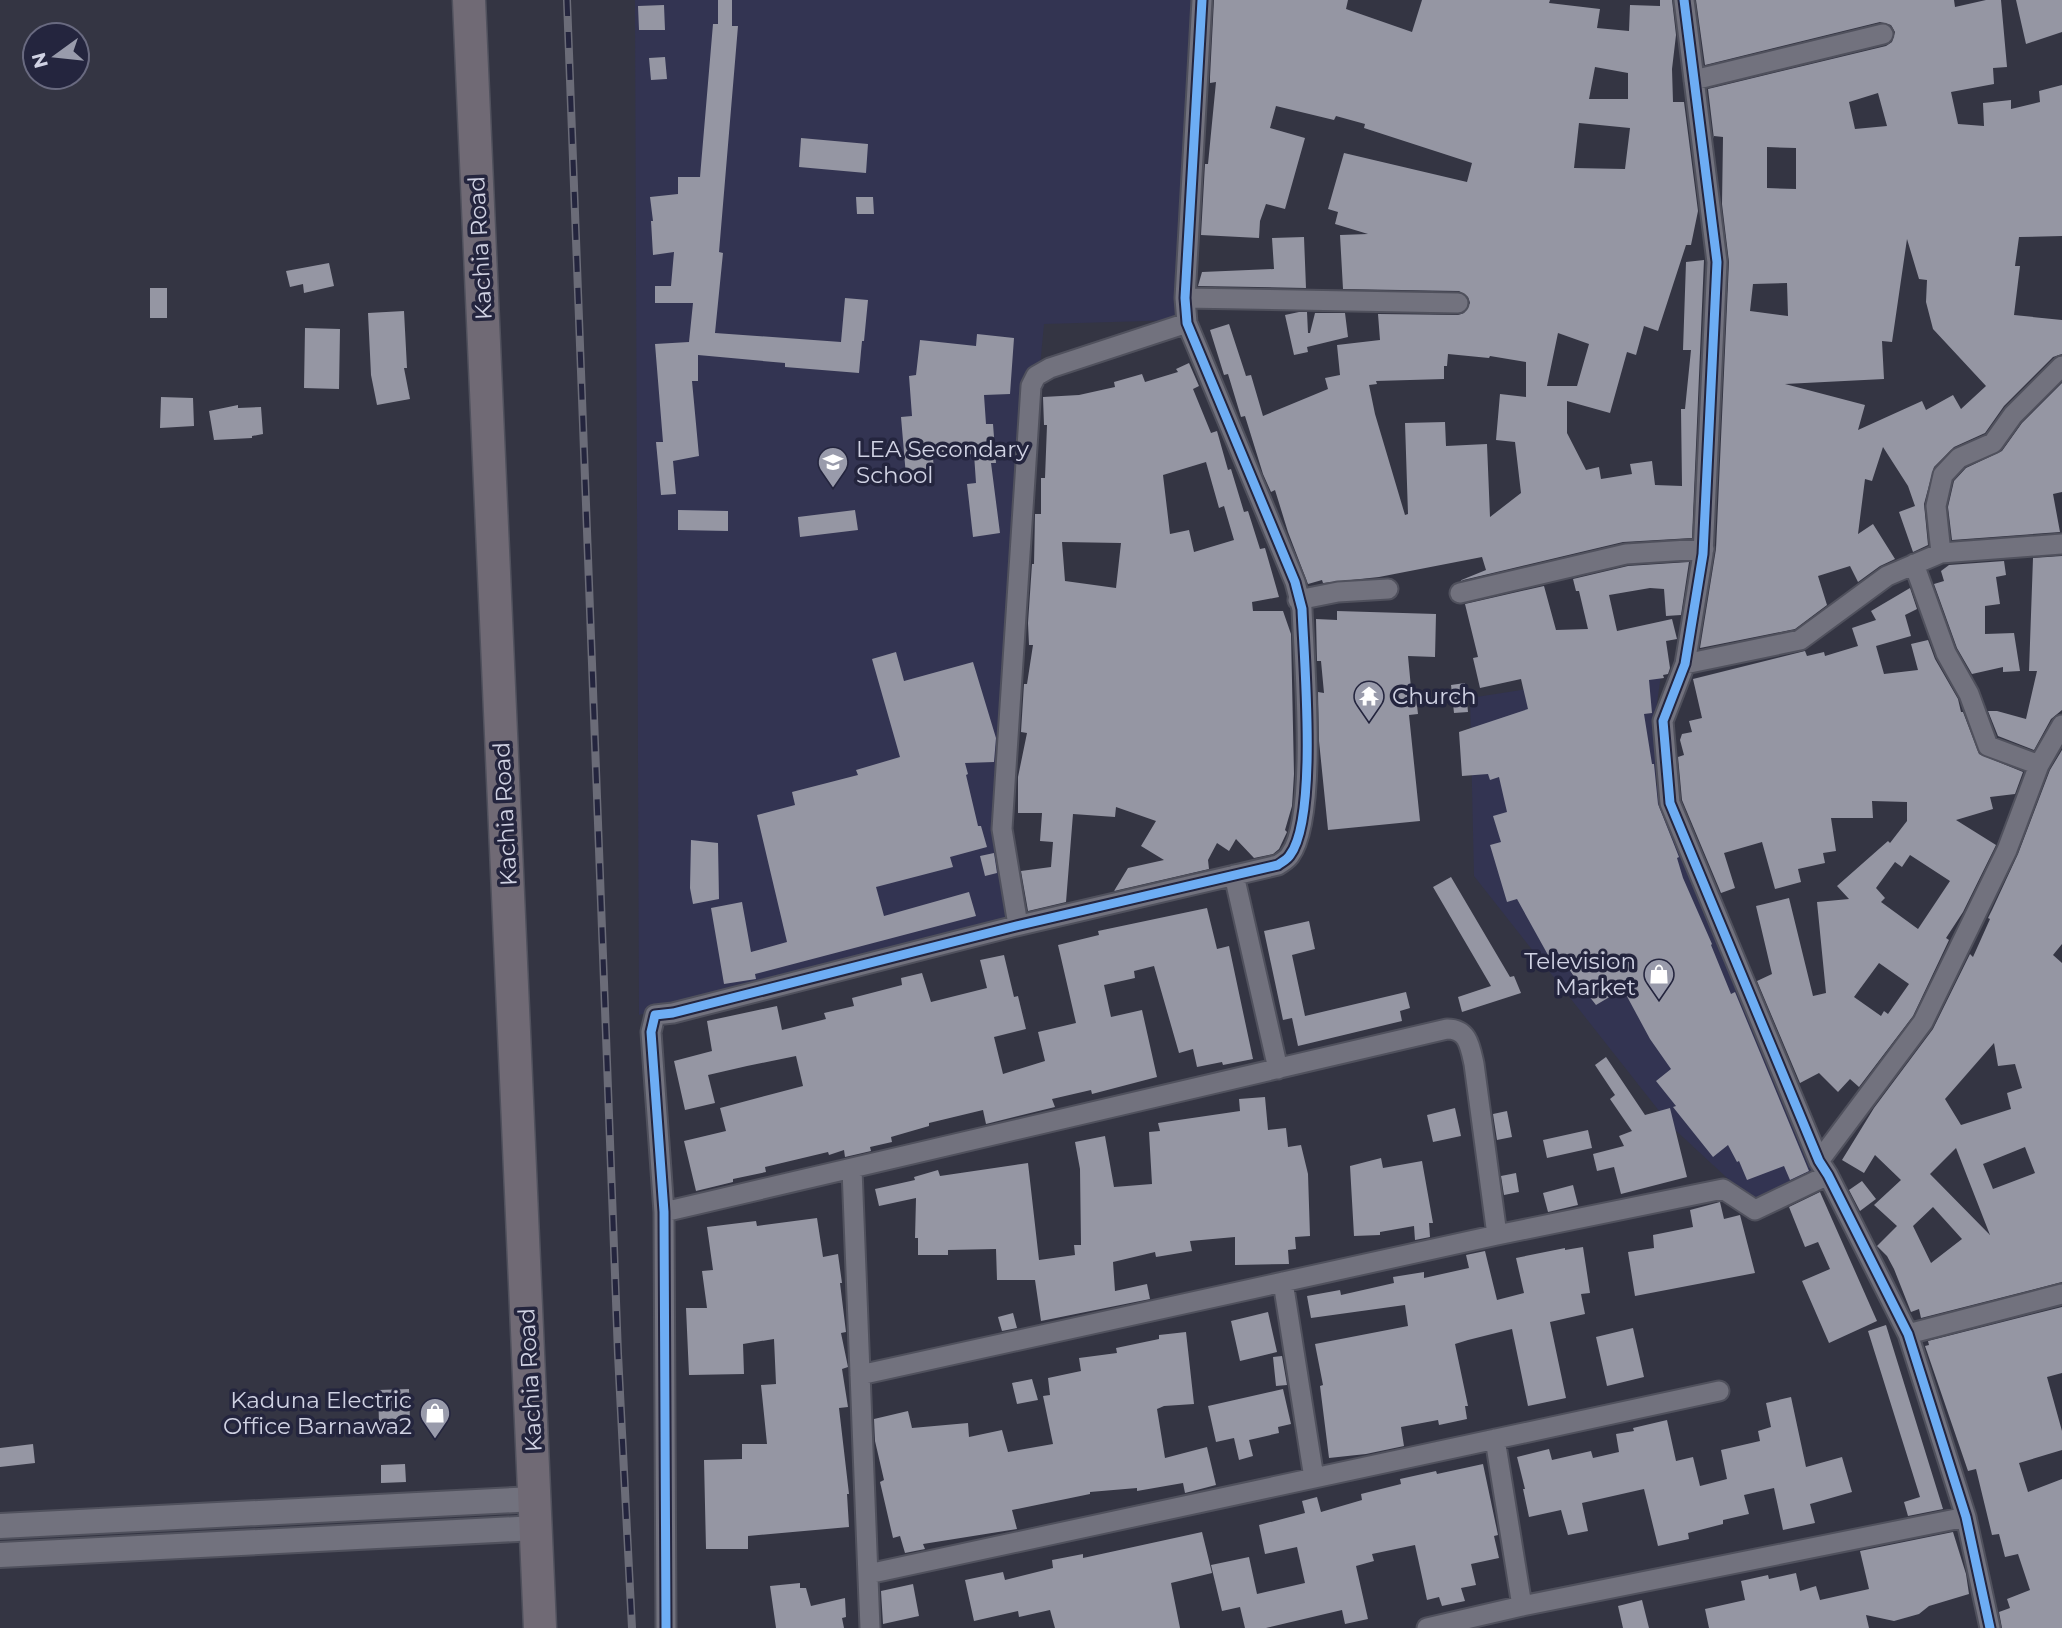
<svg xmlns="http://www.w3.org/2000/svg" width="2062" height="1628" font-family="Montserrat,sans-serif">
  <rect width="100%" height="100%" fill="#343543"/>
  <path fill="#333452" d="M635,0H1202L1181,320L1044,324L1013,655L1003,797L1017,919L639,1015Z
    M1662,668L1656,710V783L1819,1178L1753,1202L1671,1126L1474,876L1470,698Z"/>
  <path fill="#9596a3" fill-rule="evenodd" d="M718,0H732V26H738L719,252L723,253L715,333L841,342L845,298L868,300L864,341H862L859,373L785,367V363L698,355V381H692L699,456L673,461L676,494L661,495L656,442H663L655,344L689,342L693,303H655V286H671L674,252L653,255L651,221H653L650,197L678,194V177H700L713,24H718Z
    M1214,0H1348L1346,9L1412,32L1422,0H1550L1549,3L1600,9L1597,28L1629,31L1630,5L1660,6V0H1672L1676,35L1672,69L1673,102H1684L1698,211L1691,245H1686L1658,331L1644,326L1636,355L1627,352L1610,413L1567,401V433L1586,470L1599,467L1601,479L1632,474L1630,464L1652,461L1655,485L1682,486L1681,409H1685L1691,350H1683L1686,262L1704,260L1692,538L1623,542L1459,581L1486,570L1482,557L1379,577L1323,583L1322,580L1308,584L1288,532L1275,490L1271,492L1263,474L1245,416L1241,417L1228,374L1224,375L1210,330L1229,324L1246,376L1251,375L1263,416L1328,389L1325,378L1340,375L1337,345L1380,340L1378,314L1458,315L1464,313L1470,303L1468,297L1459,291L1343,289L1340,235L1368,234L1335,224L1338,212L1328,209L1344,153L1467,182L1472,163L1364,128L1365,124L1336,116L1334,120L1276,106L1270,128L1305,138L1285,209L1266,204L1260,221L1259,238L1201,235L1205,164H1208L1216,82L1210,83V77ZM1595,67L1628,73V99H1589ZM1579,123L1630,128L1625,169L1574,168ZM1558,333L1589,344L1577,386H1547ZM1448,354L1489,358L1490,356L1526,362V397L1500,394L1496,440L1515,442L1521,493L1490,517L1487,444L1446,446L1445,422L1405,423L1408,514L1405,515L1375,414L1369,385L1377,384L1376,381L1444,379V366H1447Z
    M1696,0H1954L1955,7L1986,0H2001L2007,67L1993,68L1994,84L1951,92L1958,124L1984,126L1983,103L2011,100V109L2040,102L2039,91L2062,85V236L2019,237L2015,266H2020L2014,315L2062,320V354L2053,357L2004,406L1985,433L1954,447L1934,467L1924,504L1928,545L1913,552L1899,512L1915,506L1908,486L1883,447L1872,481L1865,479L1858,534L1873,524L1895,559L1880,566L1858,582L1850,566L1818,576L1827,605L1795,629L1700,648L1716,549L1729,262L1722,204L1723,137L1714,136V139L1708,89L1886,46L1892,42L1895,32L1891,25L1880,22L1705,65ZM1878,93L1887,126L1855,129L1849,102ZM1767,147L1796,148V189L1767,188ZM1907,239L1919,279L1927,280L1926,302L1933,329L1986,386L1961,409L1953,395L1926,410L1922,401L1858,430L1865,405L1785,384L1884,379L1882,341L1892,342ZM1787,283L1788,316L1750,311L1753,284Z
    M2016,0H2062V32L2026,44Z
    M664,5L665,30H639L638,6Z
    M665,57L667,79L651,80L649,58Z
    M801,138L868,144L866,173L799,167Z
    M856,197H873L874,214H857Z
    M1304,237L1306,288L1198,286L1202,272L1274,269L1272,238Z
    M329,263L334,286L304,293L303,284L290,287L286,271Z
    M150,288H167V318H150Z
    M404,311L407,368H404L410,399L377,405L371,375L368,313Z
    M1299,312H1307L1308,333H1310L1315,313H1345L1348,337L1307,347L1308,352L1294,355L1285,315Z
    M305,328L340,329L339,389L304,388Z
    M977,334L1014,338L1010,394L984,395L986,424H993L996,463H991L1000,533L973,537L967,484L976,483L974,454L933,457L934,474L906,476L901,417L912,416L909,376L916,375L920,340L976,346Z
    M1189,363L1199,386L1193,389L1211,433L1217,431L1228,470L1231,469L1244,512L1248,511L1260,549L1265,548L1279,597L1252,602L1253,611H1283L1291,634L1294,774L1292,806L1285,830L1287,832L1279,849L1273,854L1254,858L1236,839L1229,851L1217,843L1208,860L1209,869L1114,891L1128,868L1164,860L1141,846L1156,821L1116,807L1115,817L1073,814L1066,902L1028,911L1021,871L1051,867L1053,842L1040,841L1042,813H1018V777L1027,733L1021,732L1024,684H1027L1033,645H1029L1028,623L1032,564H1034L1035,514H1041V478H1045L1047,425H1044L1043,397L1079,395L1115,387L1114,382L1142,374L1145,382L1178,372L1176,369ZM1206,462L1219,508L1224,506L1234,540L1194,552L1189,530L1170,534L1163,475ZM1062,542L1121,543L1116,588L1065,581Z
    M2062,383V492L2053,494L2060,532L1952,540L1948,507L1954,481L1966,468L2002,451L2022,423Z
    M161,397L193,398L194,426L160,428Z
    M238,405V408L261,407L263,434L252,436V438L214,440L209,411Z
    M678,510L728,511V531L678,530Z
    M855,510L858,530L800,537L798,517Z
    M2062,556V710L2051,719L2034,750L1998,736L1988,711H1997L2026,719L2037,671H2029L2033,558Z
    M2004,561L2006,575L1996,577L2000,604L1985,606V634L2014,633L2020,671L2003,672V667L1972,674L1957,648L1934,584L1944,581L1941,571L1949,565Z
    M1689,562L1681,615L1666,616L1664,589L1650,588L1609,595L1617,631L1672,619L1677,639L1666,641L1670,668L1668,674L1663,675L1664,678L1649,680L1652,713L1644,714L1652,764H1654L1658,804L1679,857L1677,858L1683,878L1712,944L1711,945L1731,994L1735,992L1809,1171L1790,1180L1784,1166L1747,1180L1739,1161L1737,1162L1728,1145L1713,1157L1673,1107L1676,1106L1656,1081L1671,1069L1650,1039L1623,989L1596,1005L1589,996L1588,997L1556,950L1548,955L1517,899L1507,902L1490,845L1501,842L1493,816L1507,812L1499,777L1490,780L1488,774L1462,776L1459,732L1528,709L1521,679L1480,688L1473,658L1478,657L1465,604L1544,586L1556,630L1588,629L1579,591H1576L1573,579L1628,566Z
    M1910,588L1917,609L1905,615L1911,636L1876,646L1884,674L1918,670L1911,644L1928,640L1935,659L1958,699L1961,712H1963L1979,754L2023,772L2015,794L1990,797L1993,809L1956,820L1996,845L1963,912L1946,938L1949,940L1913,1016L1859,1087L1850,1079L1838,1092L1819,1073L1800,1083L1757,981L1772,974L1756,906L1789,898L1813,996L1826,993L1817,902L1849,899L1837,886L1888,841L1890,843L1907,821V802L1872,801L1873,818H1831L1836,851L1823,853L1825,863L1798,869L1801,882L1775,889L1762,842L1724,853L1735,888L1721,893L1682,800L1678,757L1684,755L1680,740L1682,734L1692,732L1689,721L1702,718L1693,679L1805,651L1807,656L1824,652L1825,656L1858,646L1852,628L1876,620L1871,611ZM1910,855L1950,881L1918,929L1881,902L1885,898L1876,888L1895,862L1902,867ZM1879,963L1909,984L1888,1014L1884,1011L1881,1016L1854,997Z
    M1337,611L1436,614L1435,657L1408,656L1411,688H1415L1418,714L1409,715L1420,821L1328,830L1319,741L1318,692L1324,693L1321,661H1317L1316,619L1337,620Z
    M896,652L904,681L973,662L996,738L994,762L965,763L968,774L966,775L978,826H981L987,847L950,857L953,867L876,887L884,916L969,892L976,916L755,974L756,979L724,984L711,908L742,902L751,952L787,942L757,815L795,805L792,792L858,775L856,770L900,757L872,659Z
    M1465,683L1468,712L1454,713L1451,685Z
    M2062,750V944L2053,955L2062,963V1282L1921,1318L1919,1309L1911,1312L1894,1269L1887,1256L1877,1246L1897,1226L1874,1205L1901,1180L1875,1155L1864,1173L1842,1160L1874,1108L1933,1029L1970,954L1973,957L1990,919L1988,918L1992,910L2018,854L2050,770ZM1994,1043L1998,1066L2015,1064L2022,1088L2007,1093L2011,1109L1961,1125L1945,1099ZM2025,1147L2035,1173L1993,1189L1983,1164ZM1956,1148L1990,1235L1930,1174ZM1933,1207L1962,1239L1931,1263L1913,1226Z
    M691,840L718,843L719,899L693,904L690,888Z
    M994,853L997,873L985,876L980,856Z
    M1451,877L1510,977L1514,976L1521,993L1462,1012L1458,997L1491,986L1433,887Z
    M1207,908L1217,949L1229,946L1253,1059L1223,1065L1222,1062L1197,1067L1193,1049L1179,1053L1154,966L1134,971L1135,978L1104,985L1111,1017L1142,1010L1157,1077L1092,1094L1091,1090L1052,1099L1055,1107L986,1124L983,1110L929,1123V1126L891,1137L892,1142L870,1147L871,1151L845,1157L844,1150L829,1155L828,1152L765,1167L766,1172L733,1179V1182L696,1191L684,1141L726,1131L720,1108L803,1086L796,1056L747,1066L708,1075L715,1103L685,1110L674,1061L712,1051L707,1021L777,1006L782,1030L826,1019L824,1013L854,1006L852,998L902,985L901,978L922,973L931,1002L987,988L980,960L1004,955L1014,997L1018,996L1026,1029L994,1037L1003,1074L1045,1061L1038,1032L1076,1023L1058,945L1099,935L1098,931Z
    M1309,921L1315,949L1292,955L1305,1016L1406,992L1410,1008L1400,1011L1402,1021L1298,1046L1292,1018L1283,1020L1264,931Z
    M1606,1057L1645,1115L1670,1108L1687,1177L1621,1194L1614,1167L1597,1171L1593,1154L1624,1146L1619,1136L1632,1131L1610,1099L1615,1095L1595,1065Z
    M1265,1097L1268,1130L1286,1128L1288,1147L1301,1145L1308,1174L1310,1236L1295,1237L1296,1249L1288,1250L1289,1264L1235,1265V1237L1190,1241L1192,1251L1156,1257L1155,1252L1113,1262L1115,1291L1147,1284L1150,1299L1041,1321L1035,1280H997L996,1249L948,1250V1255H918V1238H915L916,1198L879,1206L875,1189L915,1180L914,1177L938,1170L940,1176L1028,1163L1039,1260L1075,1255L1074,1245H1081L1080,1169L1075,1142L1105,1136L1114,1187L1152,1184L1149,1132L1160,1131L1158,1123L1240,1111L1239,1099Z
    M1455,1108L1461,1136L1433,1142L1427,1115Z
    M1507,1111L1512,1137L1497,1140L1493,1114Z
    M1588,1130L1592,1148L1547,1158L1543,1140Z
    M1381,1158L1383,1168L1422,1161L1433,1223H1429L1430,1237L1415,1240L1414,1226L1380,1232V1235L1354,1236L1350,1166Z
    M1516,1173L1519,1192L1504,1195L1501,1176Z
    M1862,1181L1876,1199L1860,1211L1849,1190Z
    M1573,1185L1578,1205L1548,1212L1543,1193Z
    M1820,1192L1877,1321L1829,1343L1802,1281L1830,1269L1818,1242L1805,1247L1789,1207Z
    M1720,1202L1724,1219L1740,1215L1755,1273L1635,1296L1628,1252L1654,1248L1653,1235L1693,1227L1690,1210Z
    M817,1218L823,1257L838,1254L842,1283H840L846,1332L841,1333L848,1367L842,1369L848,1407L839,1408L849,1494H847L849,1527L748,1536V1549H706L704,1460L742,1459V1444H767L761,1385L776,1384L774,1339L743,1344L744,1374L689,1375L686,1308H707L702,1271L713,1270L707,1227L756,1221L757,1226Z
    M1583,1247L1590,1293L1581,1294L1585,1314L1550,1322L1566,1398L1528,1406L1512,1329L1468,1340L1455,1344L1468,1406H1465L1467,1419L1439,1425L1438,1420L1401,1427L1404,1446L1366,1454L1329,1458L1320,1386L1323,1385L1315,1344L1408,1326L1405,1305L1311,1318L1307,1296L1340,1290L1341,1295L1394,1283L1393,1277L1424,1272V1278L1469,1268L1466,1255L1485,1251L1497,1300L1524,1293L1516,1258L1565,1248V1250Z
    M2062,1307V1373L2047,1377L2062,1431V1450L2019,1463L2028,1492L2062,1479V1628H2002L1999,1612L2010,1608L2007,1599L2030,1590L2018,1554L2005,1557L1999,1534L1992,1535L1976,1469L1968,1471L1925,1346L1929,1345L1928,1341Z
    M1268,1312L1277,1352L1240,1361L1231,1321Z
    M1013,1313L1017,1328L1002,1331L998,1317Z
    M1886,1325L1943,1509L1908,1516L1904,1502L1920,1497L1868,1331Z
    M1633,1328L1644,1377L1607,1386L1596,1337Z
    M1186,1332L1194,1404L1164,1406L1157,1409L1165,1458L1207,1447L1216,1485L1185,1493L1183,1483L1137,1491V1488L1090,1492V1494L1012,1510L1017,1529L923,1544L925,1549L905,1553L900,1536L893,1538L880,1482L884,1480L875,1441L874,1419L908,1411L912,1428L968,1423L969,1437L1002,1430L1008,1452L1053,1444L1043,1396L1050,1395L1048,1378L1081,1371L1079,1358L1117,1353L1116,1348L1159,1339V1335Z
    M1282,1356L1287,1385L1276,1386L1273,1357Z
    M1032,1379L1038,1400L1017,1404L1012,1383Z
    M409,1389L410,1422L379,1423L378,1390Z
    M1283,1389L1291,1424L1278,1427L1279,1433L1249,1440L1253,1456L1239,1460L1234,1438L1216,1442L1208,1406Z
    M1791,1397L1806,1467L1842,1457L1852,1492L1810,1504L1815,1523L1783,1530L1774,1488L1744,1495L1749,1514L1723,1520V1524L1688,1533L1689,1539L1658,1546L1644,1489L1582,1503L1588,1531L1568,1535L1561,1510L1529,1517L1523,1489H1525L1517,1457L1549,1449L1552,1460L1591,1451L1593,1458L1619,1452L1616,1434L1634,1431L1633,1428L1667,1420L1676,1461L1693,1457L1700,1486L1727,1479L1721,1450L1760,1441L1758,1431L1771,1427L1766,1403Z
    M33,1444L35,1463L0,1467V1448Z
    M405,1464L406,1482L381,1483V1465Z
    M1483,1464L1498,1535L1494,1536L1499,1558L1471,1564L1476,1585L1461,1588L1465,1601L1442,1606L1439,1597L1427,1600L1415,1545L1372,1554L1374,1561L1356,1566L1368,1619L1345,1624L1342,1610L1266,1628H1245L1240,1607L1222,1611L1211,1565L1249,1557L1257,1594L1305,1583L1297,1547L1265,1554L1259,1525L1305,1513L1302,1501L1317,1497L1321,1512L1362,1500L1361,1494L1401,1484L1400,1479L1436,1471L1437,1474Z
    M1202,1532L1212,1573L1171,1583L1180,1628H1055L1050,1610L1019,1617L1018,1611L974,1621L965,1580L1003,1572L1005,1580L1053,1568L1052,1560L1083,1554V1558Z
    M1953,1532L1966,1574L1969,1594L1929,1606L1919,1614L1894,1621L1866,1615L1869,1628H1709L1705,1609L1745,1600L1741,1581L1768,1575L1769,1579L1796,1573L1800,1591L1816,1586L1820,1600L1869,1589L1860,1551Z
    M800,1583V1588H806L811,1606L845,1598L846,1617L842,1618L844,1628H776L770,1586Z
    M913,1584L919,1616L883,1624L881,1591Z
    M1642,1600L1649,1628H1623L1618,1606Z"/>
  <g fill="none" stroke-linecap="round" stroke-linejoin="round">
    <g stroke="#50515d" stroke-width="23">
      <path id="minor" d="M1684,0L1717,262L1703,554L1685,664L1663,721L1670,803L1819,1161L1828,1175L1908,1334L1966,1517L1990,1628
        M1694,80L1883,34
        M1185,298L1458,303
        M1941,553L1936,506L1943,475L1959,458L1993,443L2013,415L2062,366
        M1914,564L1946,653L1969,694L1988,746L2039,765
        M1460,593L1626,554L1704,549
        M1298,600L1338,592L1388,589
        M1685,664L1800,640L1887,576L1941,553L2062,544
        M1234,875L1278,1069
        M1016,926L1017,919L1002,829L1031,386L1036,376L1050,368L1187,323
        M1819,1161L1923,1022L2007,850L2039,765L2062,725
        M852,1169L870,1628
        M664,1212L1447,1029C1468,1029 1470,1046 1474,1064L1497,1235
        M1283,1282L1314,1478
        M1908,1334L2062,1294
        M860,1375L1497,1235L1723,1189L1755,1210L1828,1175
        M1495,1439L1522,1606
        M868,1574L1719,1391
        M666,1628L664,1212L651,1032L655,1015L673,1013L1016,926L1278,865C1282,862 1288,859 1290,855C1318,818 1304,660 1302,609L1295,582L1187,323L1185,298L1202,0
        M1427,1628L1522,1606L1966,1517"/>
    </g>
    <g stroke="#50515d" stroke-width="28">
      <path id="tertiary" d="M0,1526L535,1499
        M0,1555L537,1528"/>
    </g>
    <g stroke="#50515d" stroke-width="35">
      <path id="primary" d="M469,0L540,1628"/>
    </g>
    <use href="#minor" stroke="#72727e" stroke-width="19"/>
    <use href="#tertiary" stroke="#72727e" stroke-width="24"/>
    <use href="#primary" stroke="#706a75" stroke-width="32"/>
    <g stroke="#6b6c78" stroke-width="8">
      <path id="rail" d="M567,0L618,1354L632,1628"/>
    </g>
    <use href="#rail" stroke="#24253e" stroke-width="5" stroke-dasharray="16" stroke-linecap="butt"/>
    <g stroke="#24253e" stroke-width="13">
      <path id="cycleway" d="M1684,0L1717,262L1703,554L1685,664L1663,721L1670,803L1819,1161L1828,1175L1908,1334L1966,1517L1990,1628
        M666,1628L664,1212L651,1032L655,1015L673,1013L1016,926L1278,865C1282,862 1288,859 1290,855C1318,818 1304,660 1302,609L1295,582L1187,323L1185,298L1202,0"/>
    </g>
    <use href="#cycleway" stroke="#6dadf4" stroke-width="9"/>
  </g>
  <defs>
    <g id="school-pin" transform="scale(1.575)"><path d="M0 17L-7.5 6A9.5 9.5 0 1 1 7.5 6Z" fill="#999bab" stroke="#24253e"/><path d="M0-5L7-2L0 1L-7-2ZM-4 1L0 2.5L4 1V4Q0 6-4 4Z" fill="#fff"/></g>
    <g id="temple-pin" transform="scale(1.575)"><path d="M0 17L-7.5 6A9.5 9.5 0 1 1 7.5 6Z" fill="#999bab" stroke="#24253e"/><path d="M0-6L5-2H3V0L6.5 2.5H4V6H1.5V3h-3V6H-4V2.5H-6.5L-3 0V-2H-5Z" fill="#fff"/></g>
    <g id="shop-pin" transform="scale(1.575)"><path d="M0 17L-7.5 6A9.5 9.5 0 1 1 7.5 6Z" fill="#999bab" stroke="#24253e"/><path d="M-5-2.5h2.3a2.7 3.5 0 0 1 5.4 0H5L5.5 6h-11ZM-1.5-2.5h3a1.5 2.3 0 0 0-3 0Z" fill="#fff"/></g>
  </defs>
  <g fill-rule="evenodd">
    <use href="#school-pin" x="833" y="462"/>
    <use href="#temple-pin" x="1369" y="696"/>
    <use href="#shop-pin" x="1659" y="974"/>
    <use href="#shop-pin" x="435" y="1413"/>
  </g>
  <g text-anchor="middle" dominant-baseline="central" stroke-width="7" stroke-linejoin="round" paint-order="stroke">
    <g font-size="23" fill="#d0d2e3" stroke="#24253e">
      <text transform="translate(480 248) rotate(-93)">Kachia Road</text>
      <text transform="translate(505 814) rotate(-93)">Kachia Road</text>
      <text transform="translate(530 1380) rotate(-93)">Kachia Road</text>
    </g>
    <g font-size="23" fill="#d0d2e3" stroke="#24253e" text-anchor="start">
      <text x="856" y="449">LEA Secondary<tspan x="856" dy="26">School</tspan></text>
      <text x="1392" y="696">Church</text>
      <text x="1636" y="961" text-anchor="end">Television<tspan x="1636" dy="26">Market</tspan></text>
      <text x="412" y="1400" text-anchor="end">Kaduna Electric<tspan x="412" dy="26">Office Barnawa2</tspan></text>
    </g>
  </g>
  <g transform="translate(56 56) rotate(255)"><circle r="33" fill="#24253e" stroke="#696a80" stroke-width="2"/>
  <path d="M0-5L12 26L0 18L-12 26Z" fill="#999bab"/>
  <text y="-10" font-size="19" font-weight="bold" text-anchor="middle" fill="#d0d2e3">N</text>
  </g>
</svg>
